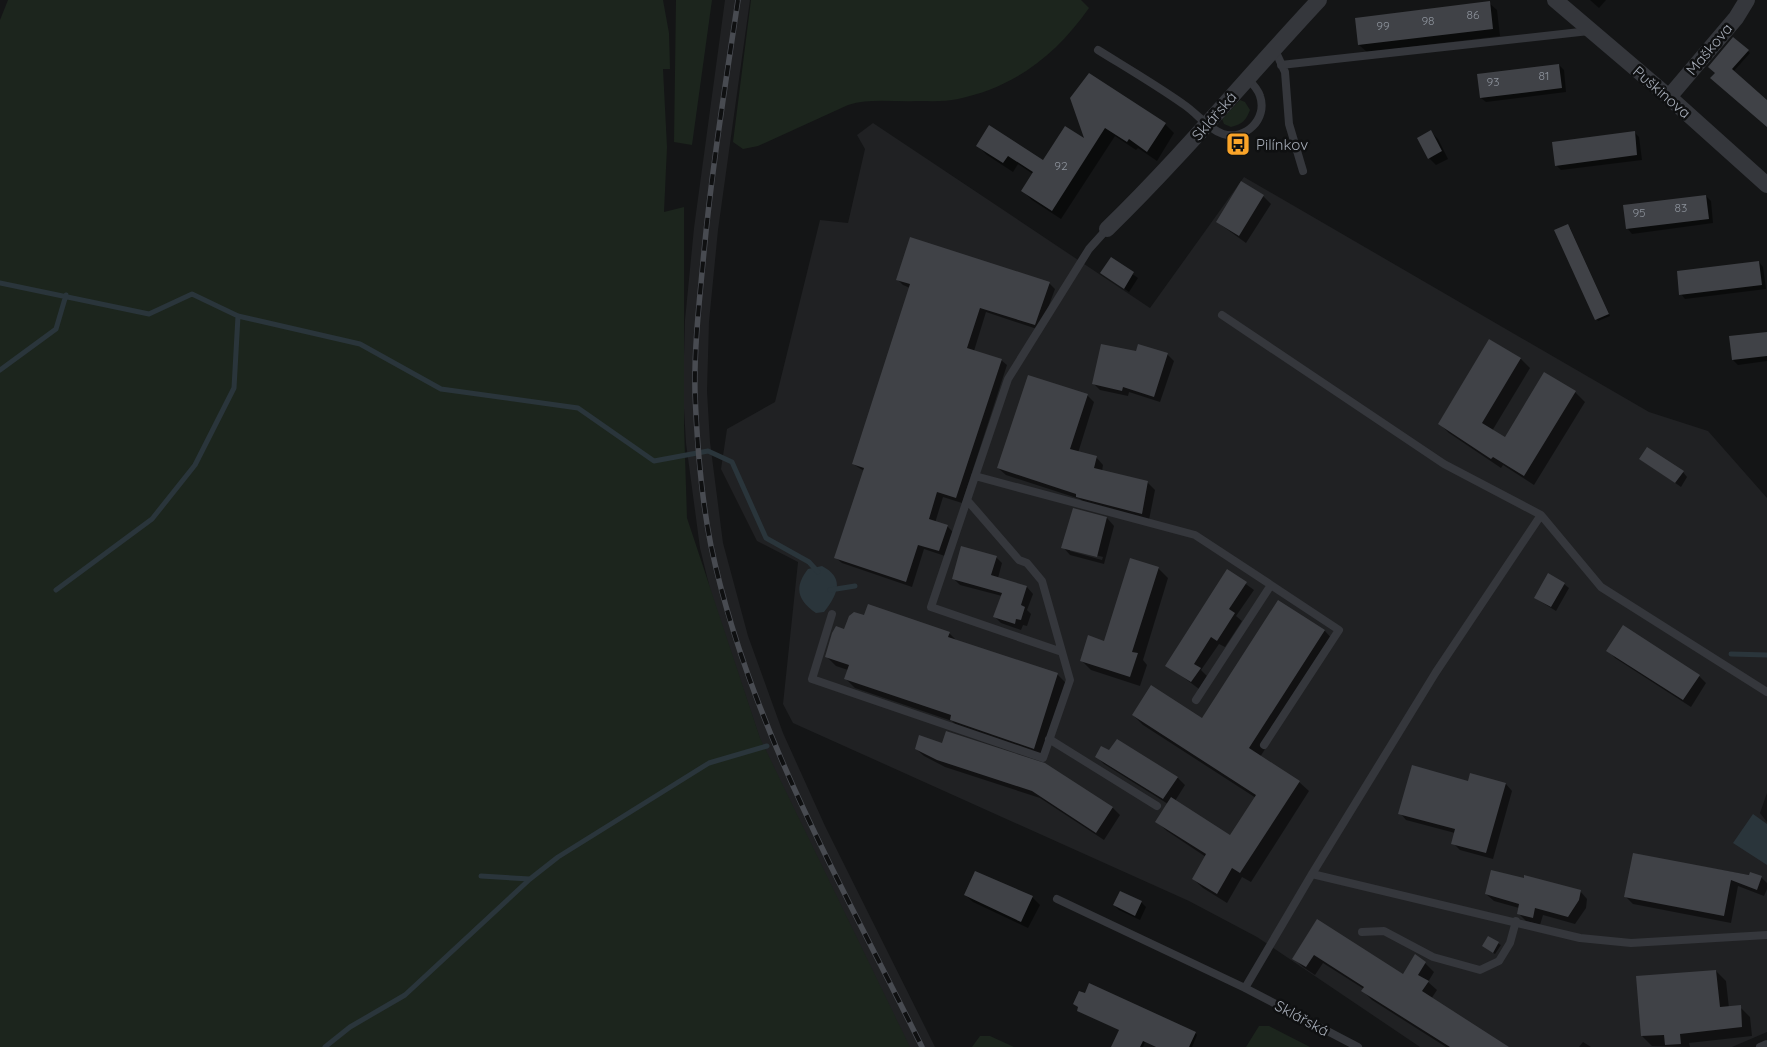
<svg xmlns="http://www.w3.org/2000/svg" width="1767" height="1047" font-family="Quicksand,sans-serif">
  <rect width="100%" height="100%" fill="#141516"/>
  <path fill="#202123" d="M725,0H750L718,230L709,322L707,391L710,442L723,543L748,636L783,733L825,826L935,1047H908L761,742L711,593L700,548L686,443L683,391L685,320L694,228Z
    M873,123L1150,308L1244,177L1649,412L1708,431L1767,498V793L1760,813L1767,822V1032L1732,1047H1420L1257,937L1189,901L793,723L783,704L798,562L757,541L721,469L727,429L775,402L820,220L848,223L865,149L857,135Z"/>
  <path fill="#1c251d" d="M8,0H663L669,33L670,69H663L667,147L664,212L684,207V425L687,518L760,738L910,1047H0V20Z
    M676,0H712L692,145L674,142Z
    M751,0H1081L1089,8C1056,55 1015,87 958,99C945,102 929,101 916,101C893,102 870,98 848,105L758,146L743,149L733,142Z
    M1240,100L1245,102L1250,110C1246,120 1243,124 1231,127L1224,124L1222,119Z
    M1259,1026H1269L1310,1047H1246Z
    M980,1036H990L1014,1047H972Z"/>
  <path fill="#2a353b" d="M822,566C845,578 838,594 824,612L816,613C797,600 794,587 808,569Z
    M1753,814L1767,824V865L1733,843Z"/>
  <path fill="#0007" fill-rule="evenodd" d="M1590,0H1606L1599,8Z
    M1489,3L1497,10L1500,36L1367,52L1359,45Z
    M1733,39L1750,53L1733,72L1767,100V126L1716,73Z
    M1559,65L1564,70L1566,92L1486,102L1481,98Z
    M1072,99L1165,124L1174,133L1157,161L1138,148L1136,150L1115,136L1061,219L1032,200L1023,191L1033,174L1018,164L1013,172L987,155L978,146L1044,162L1086,141Z
    M1431,132L1438,139L1448,159L1436,165L1429,158Z
    M1634,132L1639,137L1642,160L1561,170L1556,165Z
    M1263,196L1271,204L1246,243L1217,222Z
    M1706,196L1711,201L1713,223L1632,234L1628,229L1625,206Z
    M1570,228L1610,316L1598,321L1556,231Z
    M1111,259L1138,278L1129,292L1101,273Z
    M1759,262L1763,267L1766,289L1685,299L1681,294Z
    M898,280L1049,283L1055,289L1040,330L986,312L974,351L1001,360L1007,365L962,503L943,497L935,523L947,526L953,532L945,556L924,549L912,587L842,563L836,558L864,471L853,464L910,288L903,285Z
    M1767,333V361L1738,365L1733,360Z
    M1490,340L1521,359L1530,368L1492,431L1505,439L1545,374L1575,392L1585,402L1534,485L1503,465L1501,468L1449,433L1439,423Z
    M1137,353L1167,354L1174,361L1160,402L1129,392L1128,396L1100,390L1094,384Z
    M1087,395L1094,402L1078,453L1096,457L1103,465L1102,471L1147,482L1155,490L1149,520L1085,504L1080,499L1006,475L998,468Z
    M1641,459L1683,472L1687,477L1681,487Z
    M1074,510L1107,518L1114,526L1104,564L1070,555L1063,547ZM1070,549L1103,557L1102,560L1070,551Z
    M996,557L1002,563L998,578L1027,587L1033,594L1027,610L1031,614L1027,626L1023,625L1021,630L1001,623L995,617L1002,596L960,585L953,578Z
    M1158,568L1168,578L1143,660L1147,665L1140,686L1091,670L1081,660L1105,642Z
    M1228,571L1254,590L1236,616L1242,621L1225,647L1219,644L1201,670L1207,676L1199,689L1167,665Z
    M1564,584L1569,588L1556,611L1535,598Z
    M1279,602L1325,631L1334,641L1260,757L1299,782L1309,791L1251,882L1242,877L1227,903L1203,888L1193,879L1206,857L1167,831L1157,822L1168,804L1104,764L1097,757L1178,778L1185,785L1175,801L1230,837L1256,798L1143,725L1133,715L1203,720Z
    M865,616L949,633L957,641L1058,675L1068,685L1044,758L961,730L952,721L855,688L845,678L848,670L836,666L826,656L845,631Z
    M1608,650L1699,676L1706,683L1691,707L1615,658Z
    M943,745L1045,764L1113,808L1120,815L1104,840L1040,798L945,767L924,756L916,749Z
    M1469,783L1506,784L1512,791L1493,859L1460,850L1453,843L1455,833L1406,820L1400,813Z
    M1634,855L1761,877L1767,883V889L1764,896L1738,886L1731,923L1633,904L1626,897Z
    M1580,891L1587,899L1586,908L1575,924L1543,915L1540,925L1526,921L1518,913L1519,908L1494,901L1486,894Z
    M965,895L1032,897L1040,905L1028,928L973,902Z
    M1141,902L1146,907L1140,920L1119,910L1114,905Z
    M1317,921L1403,976L1415,956L1425,963L1434,972L1428,982L1437,990L1431,999L1506,1047H1446L1372,1000L1363,991L1364,989L1323,963L1315,975L1303,967L1294,959Z
    M1488,938L1501,945L1495,954L1486,948Z
    M1716,971L1726,981L1729,1008L1740,1007L1750,1017L1752,1036L1689,1043L1690,1047L1652,1046L1642,1036Z
    M1074,1004L1195,1033L1197,1035L1192,1047H1156L1145,1042L1143,1047H1118L1120,1030L1080,1012L1079,1008Z
    M1583,1042L1591,1047H1579Z"/>
  <g fill="none" stroke-linecap="round" stroke-linejoin="round">
    <path stroke="#2a353b" stroke-width="5" d="M0,283L149,314L192,294L238,316L360,344L441,389L578,408L654,461L708,451L732,462L766,538L809,562L818,572
      M0,370L56,329L66,295
      M56,590L152,519L195,465L234,388L238,316
      M830,590L855,586
      M1731,654L1767,655
      M481,876L530,879
      M325,1047L350,1027L405,995L530,879L558,857L709,763L767,746"/>
  </g>
  <path fill="#404247" d="M1490,1L1493,29L1358,45L1355,18Z
    M1733,37L1749,50L1732,69L1767,100V127L1710,78L1715,73L1708,67Z
    M1559,64L1562,88L1480,98L1477,74Z
    M1089,73L1166,123L1147,152L1129,139L1127,142L1105,128L1052,211L1021,191L1033,172L1008,156L1003,163L976,146L989,125L1043,160L1065,126L1084,138L1070,98Z
    M1431,130L1442,151L1428,159L1417,138Z
    M1635,131L1637,155L1555,166L1552,142Z
    M1241,181L1264,195L1239,236L1216,222Z
    M1706,195L1709,219L1626,229L1623,205Z
    M1568,224L1609,314L1595,320L1554,230Z
    M910,237L1050,282L1035,325L980,308L967,348L1002,359L956,498L937,492L929,519L948,525L939,551L918,545L906,582L834,558L864,468L852,464L910,284L896,280Z
    M1111,257L1134,272L1124,289L1100,273Z
    M1759,261L1762,285L1679,295L1677,271Z
    M1767,332V356L1732,360L1729,336Z
    M1489,339L1521,358L1482,423L1505,437L1544,372L1576,391L1524,476L1493,457L1491,459L1438,424Z
    M1101,344L1136,351L1138,344L1168,353L1154,397L1123,387L1122,391L1092,384Z
    M1028,375L1088,394L1070,449L1097,456L1094,468L1148,481L1142,514L1076,497V494L997,468Z
    M1647,447L1684,471L1675,483L1639,459Z
    M1073,508L1107,517L1097,557L1061,548Z
    M961,546L997,556L991,575L1027,586L1021,605L1025,607L1021,620L1016,619L1015,624L993,617L1002,593L952,579Z
    M1130,558L1159,567L1132,652L1138,653L1130,677L1080,661L1088,635L1104,641Z
    M1227,569L1247,582L1229,609L1235,613L1217,641L1211,637L1194,664L1201,668L1191,682L1165,666Z
    M1548,573L1565,583L1551,607L1534,598Z
    M1278,600L1325,630L1249,748L1300,781L1240,873L1232,868L1217,894L1192,879L1206,854L1155,822L1171,797L1230,835L1256,795L1132,715L1151,685L1202,718Z
    M868,604L950,632L948,637L1058,673L1034,749L950,720L951,715L844,679L849,665L825,657L832,633L836,626L844,629L849,616L854,612L864,615Z
    M1623,625L1700,675L1683,700L1606,651Z
    M946,731L1045,763L1113,807L1096,833L1032,791L937,760L915,749L919,735L942,743Z
    M1117,739L1178,777L1163,799L1095,757L1101,746L1109,750Z
    M1412,765L1468,781L1470,773L1506,783L1486,853L1451,844L1455,829L1398,814Z
    M1633,853L1749,875L1750,872L1762,876L1757,890L1731,880L1724,916L1624,897Z
    M1491,870L1524,878V875L1581,890L1579,900L1568,917L1535,908L1533,918L1517,914L1519,904L1485,894Z
    M975,871L1033,896L1021,922L964,895Z
    M1120,891L1142,901L1135,916L1113,905Z
    M1317,919L1403,974L1415,954L1426,962L1418,975L1429,981L1422,991L1509,1047H1450L1361,991L1364,987L1314,955L1306,967L1292,959Z
    M1488,936L1499,942L1493,953L1482,946Z
    M1716,970L1720,1007L1741,1005L1742,1027L1680,1034L1681,1044L1665,1045L1664,1035L1641,1036L1636,976Z
    M1089,983L1196,1032L1189,1047H1156L1143,1041L1140,1047H1111L1119,1030L1077,1011L1078,1007L1073,1004L1079,991L1085,993Z"/>
  <g fill="none" stroke-linecap="round" stroke-linejoin="round">
    <path stroke="#35373c" stroke-width="8" d="M1274,48L1285,72L1289,124L1303,171
      M1098,50C1127,68 1156,85 1183,104C1197,113 1208,129 1223,134C1245,141 1268,119 1260,96C1258,89 1252,83 1247,78
      M1281,65L1589,31
      M1222,315L1444,464L1541,515L1601,587L1767,692
      M975,476L1195,535L1271,585L1196,700
      M967,500L931,607L1062,652
      M832,614L812,679L1043,758L1070,680L1042,581L1027,563L1019,560L967,500L1008,379L1089,249L1107,229
      M1049,739L1157,806
      M1264,745L1339,630L1271,585
      M1312,874L1580,938L1631,943L1767,935
      M1057,899L1245,988L1358,1047
      M1362,932L1384,931L1433,957L1480,970L1499,961L1510,943L1516,921
      M1245,988L1312,874L1436,672L1541,515
      M1760,1047L1767,1044"/>
    <path stroke="#35373c" stroke-width="16" d="M1555,0L1669,97L1767,185
      M1669,97L1736,18L1747,0
      M1107,229C1182,156 1248,76 1319,0"/>
    <g stroke="#484b51" stroke-width="5.5">
      <path id="rail" d="M738,0C725,87 711,174 703,262C699,305 694,349 695,393C697,444 701,496 711,546C749,725 842,885 922,1047"/>
    </g>
    <use href="#rail" stroke="#0f1011" stroke-width="4" stroke-dasharray="11" stroke-linecap="butt"/>
  </g>
  <defs>
    <g id="bus-square" transform="scale(1.25)"><rect x="-9" y="-9" width="18" height="18" rx="4" fill="#faa429" stroke="#0f1011"/><path d="M-5-6H5V4H4V6H2V4H-2V6H-4V4H-5ZM-3.5-4V0h7V-4ZM-3.5 1.2v1.5H-2V1.2ZM2 1.2v1.5H3.5V1.2Z" fill="#111"/></g>
  </defs>
  <g fill-rule="evenodd">
    <use href="#bus-square" x="1238" y="144"/>
  </g>
  <g text-anchor="middle" dominant-baseline="central" stroke-width="5" stroke-linejoin="round" paint-order="stroke">
    <g font-size="12" fill="#8c929b">
      <text x="1473" y="14">86</text>
      <text x="1428" y="20">98</text>
      <text x="1383" y="25">99</text>
      <text x="1544" y="75">81</text>
      <text x="1493" y="81">93</text>
      <text x="1061" y="165">92</text>
      <text x="1681" y="207">83</text>
      <text x="1639" y="212">95</text>
    </g>
    <g font-size="15" fill="#a6acb7" stroke="#0f1011">
      <text transform="translate(1709 49) rotate(-50)">Maškova</text>
      <text transform="translate(1662 92) rotate(41)">Puškinova</text>
      <text transform="translate(1214 116) rotate(-49)">Sklářská</text>
      <text transform="translate(1302 1018) rotate(28)">Sklářská</text>
    </g>
    <g font-size="15" fill="#a6acb7" stroke="#0f1011" text-anchor="start">
      <text x="1256" y="144">Pilínkov</text>
    </g>
  </g>
</svg>
